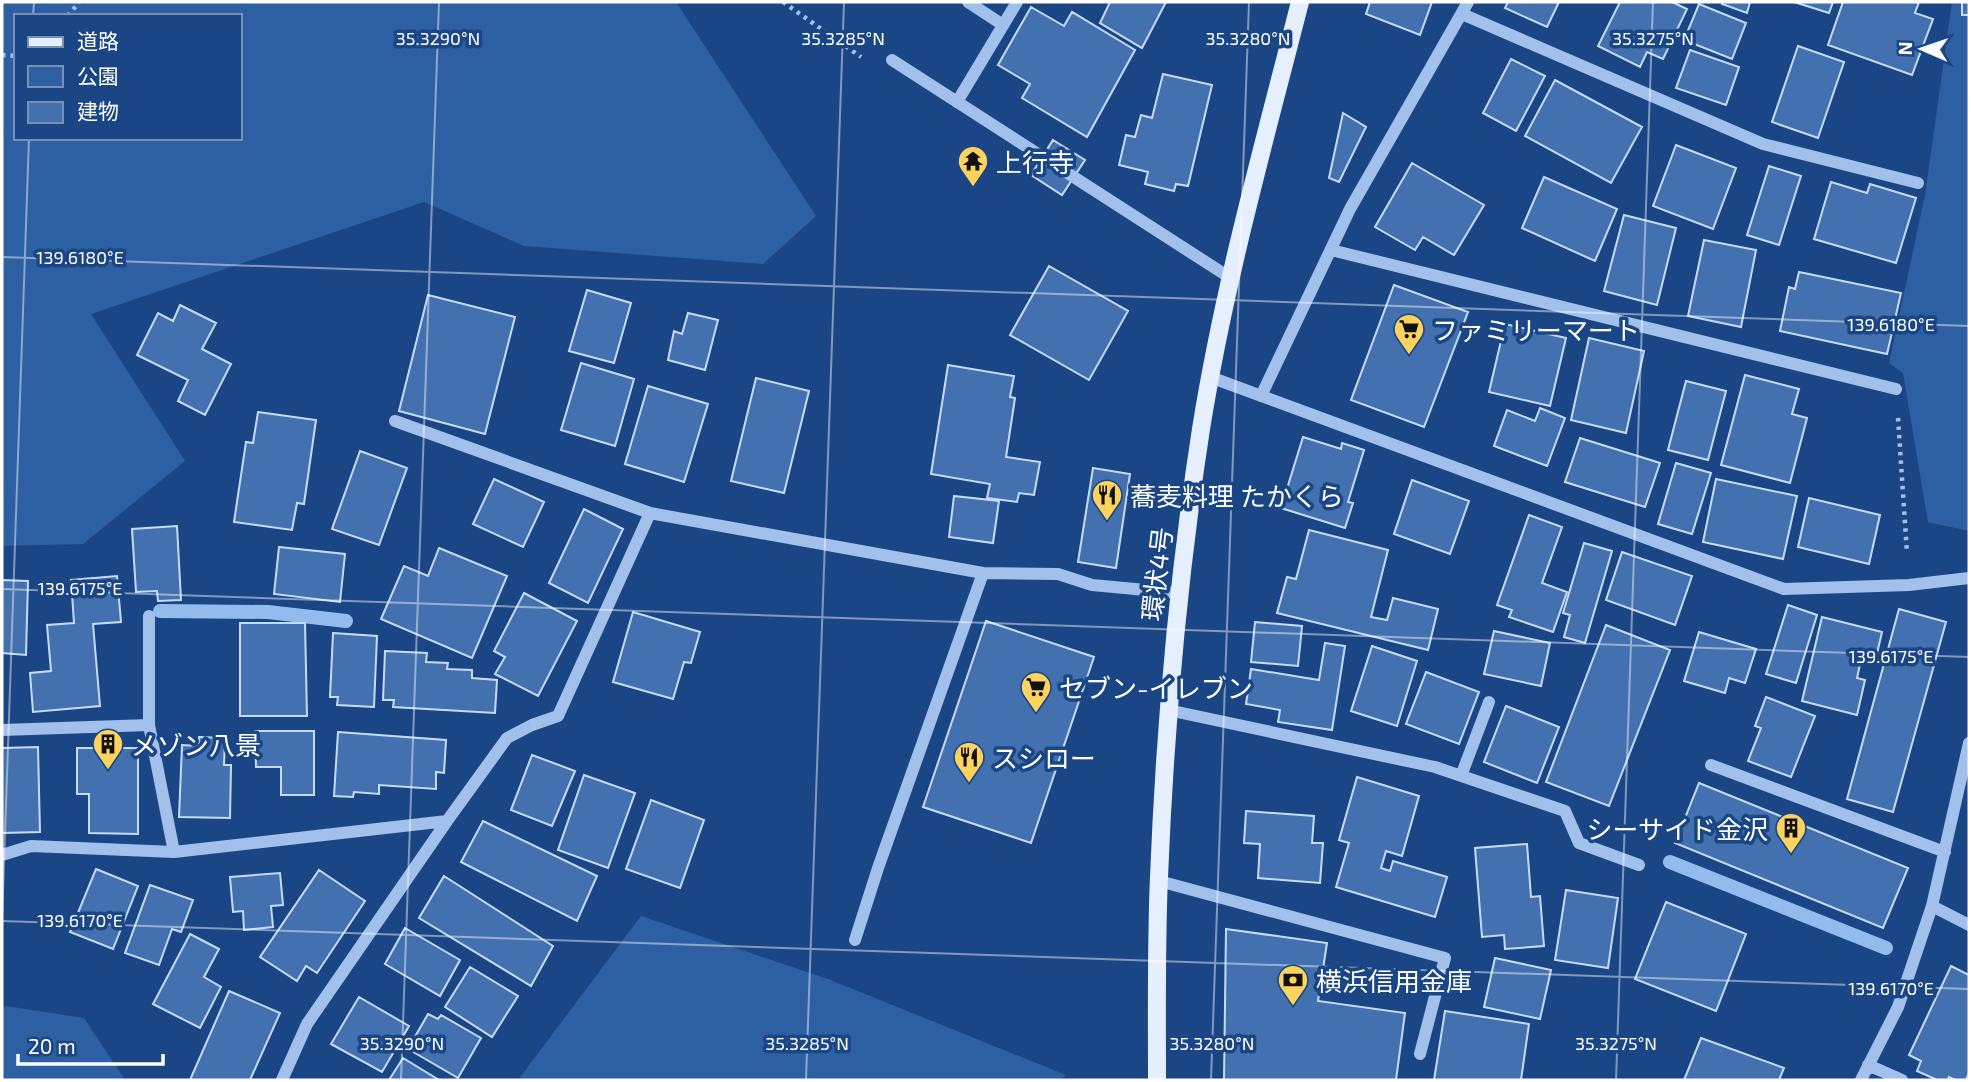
<svg xmlns="http://www.w3.org/2000/svg" width="1971" height="1082" font-family="'Exo 2','Noto Sans JP',sans-serif">
  <rect width="100%" height="100%" fill="#1a4685"/>
  <path fill="#2d5fa3" fill-rule="evenodd" d="M2,2H676L816,216L763,264L524,246L424,202L91,314L185,461L83,544L2,546ZM16,16H240V138H16Z
    M1952,2H1969V531L1928,522L1903,373L1889,363L1925,195Z
    M641,916L828,979L1066,1075L1060,1080H518Z
    M6,1006L84,1018L125,1080H2V1009Z"/>
  <g fill="none" stroke-linecap="round" stroke-linejoin="round">
    <path stroke="#94bbee" stroke-width="14" d="M160,611L268,612L346,621
      M1670,862L1886,948"/>
  </g>
  <path fill="#4370ae" stroke="#c6dbf8" stroke-width="2" d="M1110,2H1166L1142,48L1100,23Z
    M1370,2H1432L1420,35L1366,14Z
    M1508,2H1559L1547,27L1505,8Z
    M1620,2H1672L1687,9L1663,59L1647,52L1640,67L1598,46Z
    M1723,2H1750L1747,13L1722,4Z
    M1794,2H1833L1829,13Z
    M1843,2H1919L1915,13L1933,19L1912,75L1828,45Z
    M1962,2H1969V15H1962Z
    M1699,4L1746,23L1732,59L1684,40Z
    M1031,7L1064,26L1072,12L1135,50L1087,137L1022,98L1030,84L998,65Z
    M1798,46L1844,62L1818,138L1772,122Z
    M1690,50L1739,67L1726,105L1676,88Z
    M1511,59L1545,76L1516,131L1483,113Z
    M1163,74L1212,85L1188,186L1176,184L1174,191L1145,184L1148,172L1119,165L1126,135L1135,137L1141,115L1152,118Z
    M1555,80L1642,127L1611,183L1525,136Z
    M1343,113L1366,127L1339,182L1329,178Z
    M1053,140L1085,160L1062,195L1031,175Z
    M1676,145L1736,168L1713,229L1653,206Z
    M1412,163L1484,205L1454,255L1423,237L1415,250L1375,227Z
    M1769,166L1801,176L1779,245L1747,235Z
    M1544,177L1617,209L1595,261L1522,228Z
    M1831,182L1867,193L1870,184L1916,198L1896,263L1814,239Z
    M1624,215L1676,228L1657,305L1604,291Z
    M1704,240L1756,250L1741,327L1688,316Z
    M1049,266L1128,311L1089,380L1010,335Z
    M1799,272L1901,293L1887,354L1780,331L1789,287L1795,289Z
    M1394,285L1468,312L1424,427L1351,400Z
    M587,290L631,303L614,363L569,351Z
    M428,295L515,317L485,434L399,411Z
    M180,305L216,323L202,349L231,364L205,415L178,401L188,380L137,355L158,313L173,321Z
    M688,313L718,320L705,370L668,360L674,331L682,334Z
    M1505,324L1566,338L1550,406L1489,392Z
    M1589,338L1644,351L1626,433L1571,420Z
    M581,363L634,379L615,446L561,430Z
    M948,365L1014,376L1010,397L1015,398L1006,457L1040,462L1034,495L1019,493L1017,502L987,498L990,484L931,474Z
    M1745,375L1799,389L1792,414L1807,418L1790,483L1721,465Z
    M756,378L809,391L784,493L731,481Z
    M1686,381L1726,391L1708,460L1668,450Z
    M648,386L708,404L684,482L625,464Z
    M1540,408L1565,418L1547,466L1494,446L1507,410L1535,421Z
    M258,412L316,420L304,504L297,503L292,530L234,522L246,442L253,443Z
    M1303,437L1341,449L1342,443L1364,450L1348,502L1353,503L1345,528L1281,508Z
    M1580,438L1660,463L1645,507L1565,482Z
    M360,451L407,468L379,545L332,529Z
    M1676,463L1711,473L1692,534L1658,524Z
    M1093,468L1130,474L1116,568L1078,562Z
    M494,479L544,502L523,547L473,524Z
    M1716,479L1797,496L1783,559L1703,542Z
    M1412,480L1469,501L1450,554L1394,534Z
    M954,496L999,501L993,543L949,537Z
    M1809,498L1880,515L1869,564L1798,547Z
    M584,509L623,529L588,603L549,583Z
    M1529,515L1562,527L1542,583L1567,592L1553,632L1509,617L1512,610L1497,605Z
    M177,526L181,600L158,601L157,591L136,592L132,529Z
    M1309,530L1388,550L1371,617L1387,620L1393,598L1438,609L1428,650L1277,613L1287,577L1296,579Z
    M1584,543L1612,551L1585,643L1564,637L1570,615L1563,613Z
    M279,547L345,554L340,602L274,594Z
    M439,548L507,576L472,658L381,619L404,566L428,576Z
    M1622,552L1692,576L1675,625L1606,600Z
    M117,576L121,622L93,624L100,706L33,712L30,673L51,671L47,625L74,623L71,580Z
    M2,580L28,581L26,655L2,653Z
    M524,593L577,621L538,696L495,674L505,657L494,651Z
    M1788,605L1817,615L1796,683L1766,674Z
    M1899,609L1946,622L1893,812L1847,799Z
    M633,612L700,632L691,663L684,662L673,699L613,682Z
    M1822,617L1882,632L1876,658L1862,655L1857,678L1865,680L1857,715L1802,701Z
    M986,621L1094,657L1031,843L923,807Z
    M1255,622L1302,626L1298,666L1251,662Z
    M240,623H305L307,716H240Z
    M1606,625L1670,650L1609,806L1546,782Z
    M1494,631L1550,643L1541,686L1484,674Z
    M1699,632L1756,649L1745,683L1729,678L1725,693L1684,681Z
    M333,633L377,636L374,707L337,705L338,697H330Z
    M1325,643L1345,646L1332,730L1278,722L1280,710L1246,704L1251,669L1319,680Z
    M1372,646L1417,661L1397,726L1351,711Z
    M385,651L427,653L426,662L448,663L447,669L472,670V678L497,680L495,713L393,707L394,700H383Z
    M1426,672L1479,692L1459,744L1406,724Z
    M1766,697L1815,716L1791,777L1748,761L1761,728L1755,726Z
    M1506,706L1559,727L1537,783L1484,762Z
    M255,731H314V795H281V767H256Z
    M338,732L446,740L444,773L436,772V789L379,785V794L354,792L353,797L334,796Z
    M199,737L225,738L224,765H231L230,818L179,817L182,745L199,746Z
    M38,747L40,832L2,833V748Z
    M77,748H138V834L89,833V794H77Z
    M532,755L575,771L552,826L511,810Z
    M584,775L635,793L608,868L558,850Z
    M1357,777L1419,796L1402,856L1386,851L1381,868L1390,871L1393,861L1447,877L1435,917L1336,887L1349,843L1339,840Z
    M1699,783L1908,868L1883,928L1675,843Z
    M651,800L704,820L680,888L626,869Z
    M1246,811L1314,816L1312,843H1323L1320,883L1258,878L1260,844L1244,843Z
    M483,821L597,876L577,921L461,862Z
    M1527,844L1531,897L1540,896L1544,946L1505,949L1504,935L1482,937L1475,848Z
    M96,869L138,886L113,949L70,932Z
    M319,870L365,901L317,973L306,966L297,981L260,957Z
    M280,873L283,905L271,906L273,927L244,930L243,911L233,912L230,877Z
    M444,876L553,946L531,986L419,918Z
    M150,885L193,900L181,932L172,929L159,965L125,953Z
    M1566,890L1618,898L1608,968L1555,960Z
    M1666,902L1746,934L1716,1011L1635,979Z
    M405,928L460,960L440,996L385,964Z
    M1226,929L1327,943L1318,1001L1405,1013L1396,1080H1224Z
    M190,934L219,949L204,977L221,987L200,1028L153,1004Z
    M1495,958L1551,970L1540,1019L1484,1007Z
    M1951,966L1969,975V1073L1966,1080H1955L1949,1077L1948,1080H1937L1917,1071L1921,1061L1909,1055Z
    M470,967L518,996L492,1037L445,1007Z
    M229,991L280,1013L250,1080H190Z
    M359,997L409,1026L382,1072L331,1044Z
    M1445,1011L1529,1024L1521,1080H1434Z
    M428,1014L438,1019L441,1015L481,1038L458,1078L408,1049Z
    M1701,1038L1784,1068L1779,1080H1684Z
    M403,1058L439,1080H389Z"/>
  <g fill="none" stroke-linecap="round" stroke-linejoin="round">
    <path stroke="#a1c0eb" stroke-width="4.5" stroke-dasharray="3.5 5" stroke-linecap="butt" d="M783,2L861,57
      M68,16L79,2
      M2,55L16,56
      M1898,418L1907,553"/>
    <path stroke="#a1c0eb" stroke-width="12" d="M968,2L1003,25
      M1462,14L1763,144L1918,183
      M892,60L1232,279
      M957,102L1017,2
      M1331,250L1896,389
      M1210,377L1784,589L1909,585L1969,578
      M1261,396L1350,209L1468,2
      M395,421L650,513
      M1168,710L1435,767L1565,811L1579,843L1639,865
      M149,725V616
      M2,730L149,725L174,852
      M1711,765L1945,852
      M1461,776L1489,702
      M2,855L31,846L174,852L447,821L507,738L532,725L558,716L650,513L983,573L1058,574L1092,585L1178,593
      M1159,881L1445,958L1420,1054
      M1932,906L1969,925
      M855,940L878,868L983,573
      M1868,1065L1902,1080
      M282,1080L307,1024L447,821
      M1861,1080L1898,1007L1932,906L1969,743"/>
    <path stroke="#e5efff" stroke-width="18" d="M1157,1080C1157,1013 1156,945 1159,877C1165,727 1178,578 1201,429C1224,285 1264,143 1300,2"/>
  </g>
  <path fill="none" stroke="#fff" stroke-width="2" stroke-opacity="0.45" d="M33,16L34,2M2,257L1969,326M2,589L1969,657M2,920L29,138M2,921L1969,989M401,1080L439,2M806,1080L844,2M1211,1080L1249,2M1616,1080L1653,2"/>
  <defs>
    <g id="temple-pin" transform="scale(1.575)"><path d="M0 17L-7.5 6A9.5 9.5 0 1 1 7.5 6Z" fill="#fdd35d" stroke="#1a4685"/><path d="M0-6L5-2H3V0L6.5 2.5H4V6H1.5V3h-3V6H-4V2.5H-6.5L-3 0V-2H-5Z" fill="#111"/></g>
    <g id="supermarket-pin" transform="scale(1.575)"><path d="M0 17L-7.5 6A9.5 9.5 0 1 1 7.5 6Z" fill="#fdd35d" stroke="#1a4685"/><path d="M-6-5.5h2.5l.6 2H6L4.5 2H-2.5L-4.4-4H-6ZM-1.5 3.2a1.3 1.3 0 1 0 .1 0ZM3 3.2a1.3 1.3 0 1 0 .1 0Z" fill="#111"/></g>
    <g id="restaurant-pin" transform="scale(1.575)"><path d="M0 17L-7.5 6A9.5 9.5 0 1 1 7.5 6Z" fill="#fdd35d" stroke="#1a4685"/><path d="M-5-6h1v4h1v-4h1v4h1v-4h1v5L-1.5 .5V6h-2V.5L-5-1ZM5-6V6H3V1.5H1.5Q1.5-4 5-6Z" fill="#111"/></g>
    <g id="building-pin" transform="scale(1.575)"><path d="M0 17L-7.5 6A9.5 9.5 0 1 1 7.5 6Z" fill="#fdd35d" stroke="#1a4685"/><path d="M-4-6H4V6H1V3H-1V6H-4ZM-2.5-4.3h1.7v1.8h-1.7ZM.8-4.3h1.7v1.8H.8ZM-2.5-1h1.7V.8h-1.7ZM.8-1h1.7V.8H.8Z" fill="#111"/></g>
    <g id="bank-pin" transform="scale(1.575)"><path d="M0 17L-7.5 6A9.5 9.5 0 1 1 7.5 6Z" fill="#fdd35d" stroke="#1a4685"/><path d="M-6-4H6V4H-6ZM0-2.3a2.3 2.3 0 1 0 0 4.6a2.3 2.3 0 1 0 0-4.6Z" fill="#111"/></g>
  </defs>
  <g fill-rule="evenodd">
    <use href="#temple-pin" x="973" y="161"/>
    <use href="#supermarket-pin" x="1409" y="329"/>
    <use href="#restaurant-pin" x="1107" y="495"/>
    <use href="#supermarket-pin" x="1036" y="687"/>
    <use href="#building-pin" x="108" y="744"/>
    <use href="#restaurant-pin" x="969" y="757"/>
    <use href="#building-pin" x="1791" y="828"/>
    <use href="#bank-pin" x="1293" y="980"/>
  </g>
  <g text-anchor="middle" dominant-baseline="central" stroke-width="7" stroke-linejoin="round" paint-order="stroke">
    <g font-size="26" fill="#fff" stroke="#1a4685" text-anchor="start">
      <text x="996" y="161">上行寺</text>
      <text x="1432" y="329">ファミリーマート</text>
      <text x="1130" y="495">蕎麦料理 たかくら</text>
      <text x="1059" y="687">セブン-イレブン</text>
      <text x="131" y="744">メゾン八景</text>
      <text x="992" y="757">スシロー</text>
      <text x="1768" y="828" text-anchor="end">シーサイド金沢</text>
      <text x="1316" y="980">横浜信用金庫</text>
    </g>
    <g font-size="26" fill="#fff" stroke="#1a4685">
      <text transform="translate(1156 574) rotate(-83)">環状4号</text>
    </g>
  </g>
  <g font-size="18" text-anchor="middle" fill="#fff" stroke="#1a4685" stroke-width="7" stroke-linejoin="round" paint-order="stroke">
    <text x="438" y="45">35.3290°N</text>
    <text x="843" y="45">35.3285°N</text>
    <text x="1248" y="45">35.3280°N</text>
    <text x="1653" y="45">35.3275°N</text>
    <text x="80" y="264">139.6180°E</text>
    <text x="1891" y="331">139.6180°E</text>
    <text x="80" y="595">139.6175°E</text>
    <text x="1891" y="663">139.6175°E</text>
    <text x="80" y="927">139.6170°E</text>
    <text x="1891" y="995">139.6170°E</text>
    <text x="402" y="1050">35.3290°N</text>
    <text x="807" y="1050">35.3285°N</text>
    <text x="1212" y="1050">35.3280°N</text>
    <text x="1616" y="1050">35.3275°N</text>
  </g>
  <rect width="1971" height="1082" fill="none" stroke="#ffffff" stroke-width="7"/>
  <rect x="14" y="14" width="228" height="126" fill="#1a4685" stroke="#7690b6" stroke-width="2"/>
  <rect x="28" y="37" width="35" height="10" fill="#e5efff" stroke="#7690b6" stroke-width="2"/>
  <text x="77" y="49" font-size="21" fill="#ffffff">道路</text>
  <rect x="28" y="66" width="35" height="21" fill="#2d5fa3" stroke="#7690b6" stroke-width="2"/>
  <text x="77" y="84" font-size="21" fill="#ffffff">公園</text>
  <rect x="28" y="102" width="35" height="21" fill="#4370ae" stroke="#7690b6" stroke-width="2"/>
  <text x="77" y="119" font-size="21" fill="#ffffff">建物</text>
  <g transform="translate(1922 49) rotate(272)" stroke="#1a4685" stroke-width="5" paint-order="stroke">
  <path d="M0-5L12 26L0 18L-12 26Z" fill="#ffffff"/>
  <text y="-10" font-size="19" font-weight="bold" text-anchor="middle" fill="#ffffff">N</text>
  </g>
  <path d="M18 1054v10h145v-10" fill="none" stroke="#ffffff" stroke-width="3.5"/>
  <text x="28" y="1054" font-size="21" fill="#ffffff" stroke="#1a4685" stroke-width="5" paint-order="stroke">20 m</text>
</svg>
